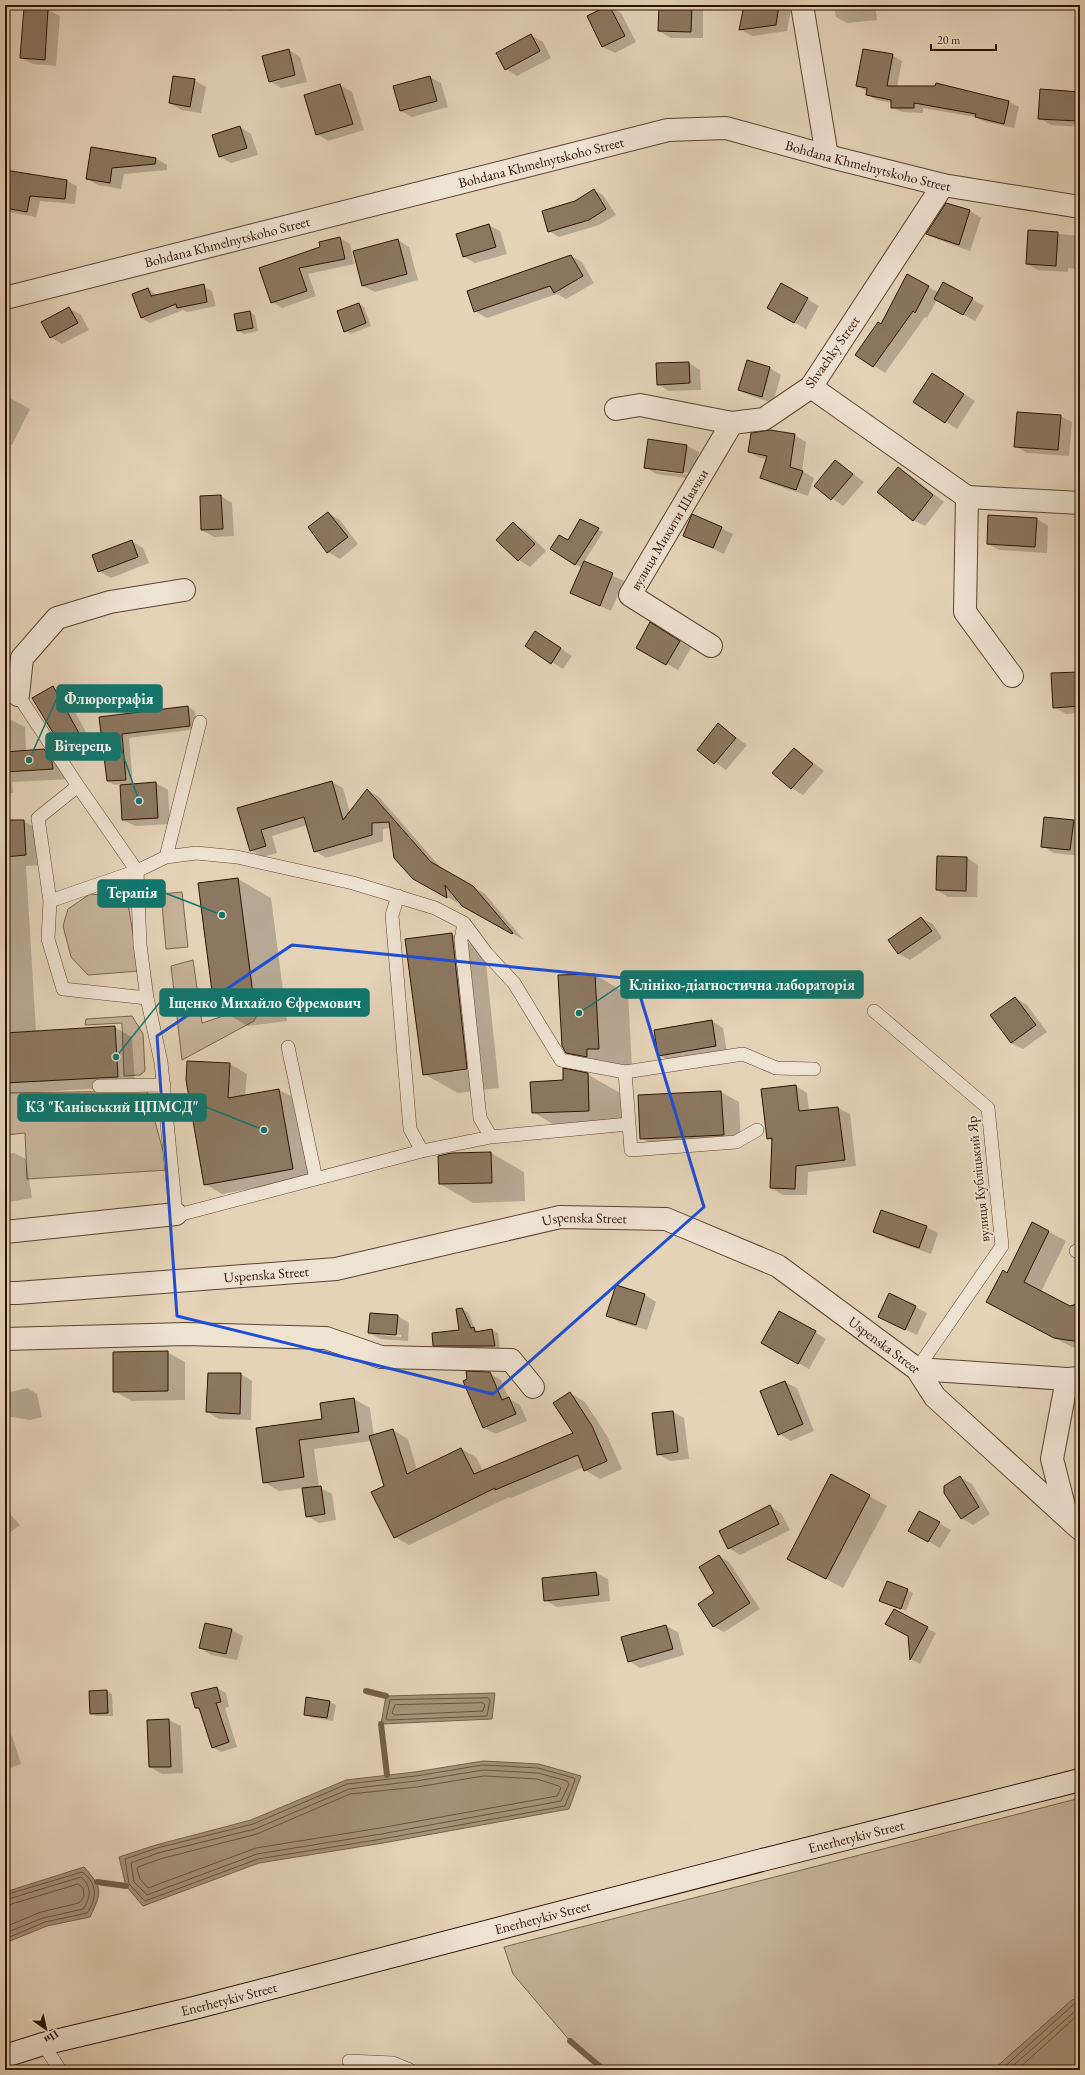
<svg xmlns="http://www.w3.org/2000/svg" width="1085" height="2075" font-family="'EB Garamond',serif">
  <rect width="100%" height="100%" fill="#e5d3b8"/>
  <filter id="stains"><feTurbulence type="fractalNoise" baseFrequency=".005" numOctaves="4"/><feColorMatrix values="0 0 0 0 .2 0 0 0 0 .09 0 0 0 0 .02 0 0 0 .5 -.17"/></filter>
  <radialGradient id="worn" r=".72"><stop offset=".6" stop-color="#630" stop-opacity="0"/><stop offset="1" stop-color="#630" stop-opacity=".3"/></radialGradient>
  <path fill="#c6b299" stroke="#79624c" d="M182,892L188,947L166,949L161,894Z
    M90,894L127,897L139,971L88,975L71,957L63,926L68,909Z
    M193,960L202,1023L263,1003L254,1021L182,1060L171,966Z
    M132,1016L143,1034L145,1071L140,1075L124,1076L122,1023L85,1025L86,1019Z
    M147,1091L168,1170L27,1179L25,1133L5,1135V1093Z
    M1080,1798V1997L1072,2000L993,2070H604L570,2041L513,1974L504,1947Z"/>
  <path fill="#a69279" stroke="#755f49" d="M495,1693L492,1719L381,1724L386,1696Z
    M483,1761L539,1764L581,1776L569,1809L383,1843L259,1863L143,1906L126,1886L119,1857L156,1845L251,1820L346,1780L415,1772Z
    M84,1867C103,1888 102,1892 90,1917L47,1926L5,1943V1892Z
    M1080,1997V2070H993L1072,2000Z"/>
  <path fill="#0003" fill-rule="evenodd" d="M137,5H181L145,10Z
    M220,5H249V7L230,11Z
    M660,5H694L703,10V38H671L659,31Z
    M745,5H792L787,31L752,36L740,29Z
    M834,5H875L877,20L847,23L836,17Z
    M609,6L621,13L636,42L615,53L603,47L588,17Z
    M25,8L48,10L60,16L56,66L33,64L21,58Z
    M531,35L543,42L551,58L517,76L506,69Z
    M289,50L300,57L307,82L281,88L270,81Z
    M892,55L902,61L897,87H936V84L1009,102L1019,107L1014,128L986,122L976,117L923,108V113L902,112L892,107V103L877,100L867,95L868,92L857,86Z
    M430,77L441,83L448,107L412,117L401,111Z
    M194,80L206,87L201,113L181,110L170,103Z
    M340,85L352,92L364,130L328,141L317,134Z
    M1041,90L1080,93V127L1051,125L1039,118Z
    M240,127L251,134L258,155L231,163L219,156Z
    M92,148L155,158L167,165V170L124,174L121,189L98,185L87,179Z
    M5,171L67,181L77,186L75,204L40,201L36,217L8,212L5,210Z
    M594,190L603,195L616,215L599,225L559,237L549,231L575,202Z
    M947,204L970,211L981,218L970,251L939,240L927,234Z
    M489,225L500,231L507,254L475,263L464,257Z
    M1028,231L1080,236V269L1068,268V272L1038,270L1027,264Z
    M340,238L350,244L354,264L308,274L316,296L282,308L272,302L261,269L321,248Z
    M398,240L409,247L418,280L375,292L363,286Z
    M571,256L582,262L594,283L566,299L557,294L487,318L475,311Z
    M907,276L938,292L972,299L984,306L975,321L937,300L927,318L925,317L885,373L857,355L882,325Z
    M781,284L819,306L806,329L768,308Z
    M203,286L212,291L216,306L187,312L183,310L150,323L142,318L148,289L157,295Z
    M359,304L364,307L371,326L351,334L345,331Z
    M69,308L81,315L89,330L62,344L51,337Z
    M250,312L255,315L258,331L244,334L238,331Z
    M747,361L770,368L781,375L773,403L751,396L739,390Z
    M689,363L700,370L701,390L669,391L658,384Z
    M944,381L975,401L957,429L914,401Z
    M5,395L30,409L12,445L5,442Z
    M1060,416L1072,422L1069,456L1027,453L1015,446Z
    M794,435L806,442L802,471L814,478L808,496L773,484L761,478L767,459L760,458L749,452Z
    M648,440L687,446L699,452L695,479L656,474L645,467ZM656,469L688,473V475L656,471Z
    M836,461L864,482L843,506L815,486Z
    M898,468L910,475L944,502L925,526L913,520Z
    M221,496L232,503L234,536L214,537L202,530Z
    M328,513L340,520L358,544L340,559L328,552Z
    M1037,519L1048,526L1047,553L999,550L988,544Z
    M580,520L603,532L584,562L624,581L611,611L571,593L582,568L575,564L568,541Z
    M513,524L525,530L546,551L530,567L519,560Z
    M721,528L733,534L724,554L684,535Z
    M131,541L143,548L149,563L111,578L99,571Z
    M662,630L691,648L678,670L637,647Z
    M547,639L572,656L563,669L526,646Z
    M1080,673V713L1066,714L1054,707Z
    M53,687L65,694L91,741L73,752L62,745Z
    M188,707L195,711L197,729L129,738L133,785L156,783L168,790L170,824L135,826L123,820L121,784L115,785L107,781L100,718Z
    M5,717L25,727L26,751L44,750L62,760L70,779L12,782L13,793L5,794Z
    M719,725L747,745L726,770L698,750Z
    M794,749L805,756L824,771L803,795L792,788L773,773Z
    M332,782L343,788L350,813L367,790L379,797L442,869L485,894L524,940L463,906L457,899L458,903L414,878L391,828L383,829V841L326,858L315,851L307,825L272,836L277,853L262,857L251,850L239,809Z
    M23,821L41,830L43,865L26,866L36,1032L114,1027L132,1037L135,1086L5,1094V822Z
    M1073,821L1080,825V856L1054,853L1042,846Z
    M967,858L978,865L977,897H948L937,890Z
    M238,879L271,898L287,1021L248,1026L215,1007Z
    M921,918L933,924L942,938L910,960L899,954L889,940Z
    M452,934L485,953L499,1088L458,1093L424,1074ZM472,1067V1069L453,1072V1070Z
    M595,975L628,994L632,1067L600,1071L567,1052Z
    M1015,998L1027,1005L1047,1032L1023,1049L1011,1043Z
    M712,1021L723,1028L727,1052L671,1062L659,1055Z
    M188,1062L230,1064L247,1074L245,1096L279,1090L296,1099L310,1178L222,1194L205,1184Z
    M587,1074L620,1093L622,1129L566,1132L533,1112L564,1081Z
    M796,1086L807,1093L809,1111L838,1108L850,1114L856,1166L808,1172L807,1195H783L771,1188L773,1141L768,1138Z
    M721,1092L739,1102L741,1144L659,1148L641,1138L639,1096Z
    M14,1153L26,1159L32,1198L9,1202L5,1200V1154Z
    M491,1153L524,1172L525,1201L473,1203L440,1184L452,1154Z
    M926,1227L938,1233L931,1254L886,1238L875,1231Z
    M1049,1232L1066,1241L1041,1292L1070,1307L1080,1304V1348L1072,1347L1004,1311L1008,1274Z
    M617,1287L645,1295L656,1302L647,1330L619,1322L608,1315Z
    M890,1294L927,1313L917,1335L891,1323Z
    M462,1309L468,1312L475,1329L479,1332L492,1330L498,1333L500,1349L439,1348L434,1345L460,1331Z
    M398,1316L409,1323L408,1341L381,1339L369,1333ZM380,1333L401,1335V1337L380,1335Z
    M815,1332L826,1339L809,1369L763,1343Z
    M167,1352L185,1362V1400L132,1401L114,1391Z
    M489,1373L501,1380L509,1399L520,1405L527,1421L495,1434L483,1427Z
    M241,1374L252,1381L251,1420L219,1419L207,1412Z
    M785,1382L797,1388L814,1431L791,1441L779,1434Z
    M5,1386L11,1390V1392L27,1388L37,1394L42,1417L30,1420L5,1416Z
    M570,1393L585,1402L607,1436L622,1469L600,1479L585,1470L584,1467L511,1498L509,1497L409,1545L395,1537L385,1486L371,1441L314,1449L319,1487L332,1494L336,1520L319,1523L307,1516L303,1488L279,1491L264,1482L257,1429L323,1420L321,1403L354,1399L370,1408L374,1436L393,1430L408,1439L417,1470L461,1449L476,1457L483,1471L574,1433Z
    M673,1412L684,1418L689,1459L670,1461L658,1454Z
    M960,1477L972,1484L990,1514L973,1525L961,1518Z
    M869,1496L887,1506L843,1588L805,1568Z
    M770,1506L781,1513L790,1530L740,1555L729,1548Z
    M5,1508L20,1525L7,1535L5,1534Z
    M919,1512L951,1530L940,1548L909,1530Z
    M719,1556L729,1562L760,1609L724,1632L714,1627Z
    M596,1573L608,1579L610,1601L557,1607L545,1600Z
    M888,1582L913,1593L906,1611L886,1603Z
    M666,1626L678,1632L684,1655L640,1668L629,1661Z
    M927,1628L936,1633L920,1664L911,1659L909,1636Z
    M231,1630L243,1636L237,1660L211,1655L200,1648Z
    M217,1688L226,1693L229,1707L225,1708L237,1747L221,1752L212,1747L201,1711L196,1708Z
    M107,1691L112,1694L113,1716H97L91,1713Z
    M307,1698L330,1702L336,1705L333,1721L310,1717L305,1714Z
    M169,1720L181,1726L183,1773L162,1774L150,1767L148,1721Z
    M5,1732L12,1736L21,1764L5,1770Z"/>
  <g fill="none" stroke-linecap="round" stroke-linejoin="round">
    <path stroke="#69523c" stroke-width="1" d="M488,1698L490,1700L487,1716L388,1720L386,1719L390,1700Z
      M483,1703L485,1705L483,1711L394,1715L392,1713L395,1705Z
      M483,1765L538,1768L574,1778L575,1780L565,1806L382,1839L258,1859L145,1901L129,1884L125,1859L157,1848L253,1824L347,1784L416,1776Z
      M484,1770L538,1773L567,1781L569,1784L561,1801L381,1834L257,1854L147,1895L134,1882L131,1863L158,1853L255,1829L349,1789L416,1781Z
      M484,1776L537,1779L559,1786L561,1788L557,1796L380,1828L256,1848L148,1888L140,1879L137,1869L138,1867L160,1859L257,1834L350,1794L417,1787Z
      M5,1895L82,1872C98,1883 97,1899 87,1913L45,1922L5,1939
      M5,1900L81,1877C92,1886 91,1898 83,1909L43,1918L5,1933
      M5,1906L78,1884L83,1888L84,1896L79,1903L41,1912L5,1927
      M1001,2070L1074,2004L1080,2001
      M1008,2070L1080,2007
      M1017,2070L1080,2013"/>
    <path stroke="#755f49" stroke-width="6" d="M366,1691L386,1696
      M381,1724L387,1775
      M97,1882L126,1886
      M570,2041L604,2070"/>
  </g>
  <path fill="#8c7760" stroke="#2c1300" d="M609,5L625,36L602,47L587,16Z
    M659,5H692L691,32L658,31Z
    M744,5H779L776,25L739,30Z
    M24,7L48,9L45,60L20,58Z
    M531,34L540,51L505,70L496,53Z
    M289,49L295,75L269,82L262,56Z
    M863,49L893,54L887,86H935L936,83L1009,101L1004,124L975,117L976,114L914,103V108H891V100L866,95L867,88L856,86Z
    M173,76L195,79L190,107L169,103Z
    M430,76L437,101L400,111L393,86Z
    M340,84L353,124L316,135L304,95Z
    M1040,89L1080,92L1078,121L1038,119Z
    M240,126L247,148L219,157L212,135Z
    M91,147L156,158L155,164L112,168L110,183L86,179Z
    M5,170L67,180L65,199L30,196L27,212L5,208Z
    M594,189L606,209L589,220L548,232L542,211L575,201Z
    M946,203L970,210L959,245L926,234Z
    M489,224L496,247L463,257L456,234Z
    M1028,230L1058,232L1056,266L1026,264Z
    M340,237L345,259L299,268L307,291L271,303L259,268L320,247L319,242Z
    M398,239L407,274L362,286L353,251Z
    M571,255L583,276L554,293L550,286L474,312L467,291Z
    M907,274L929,286L915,313L913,311L873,367L855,355L878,322L881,324Z
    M943,282L973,298L963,315L934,299Z
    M781,283L808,298L794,323L767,308Z
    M204,284L207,302L177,308L176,304L141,318L132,294L148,288L151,296Z
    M359,303L366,323L344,332L337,311Z
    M69,307L78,323L50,338L41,322Z
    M250,311L253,328L237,331L234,314Z
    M747,360L770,367L762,397L738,390Z
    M689,362L690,383L657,385L656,363Z
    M932,373L964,394L945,423L913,402Z
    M1017,412L1061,415L1058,450L1014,447Z
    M770,430L795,434L790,467L803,471L796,490L760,478L767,456L748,452L751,433Z
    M648,439L687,445L683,473L644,468Z
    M835,460L853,474L831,500L814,486Z
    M898,467L933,495L913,521L877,492Z
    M221,495L223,529L201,530L200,496Z
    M328,512L348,537L327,553L308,527Z
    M692,514L722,527L713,548L683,536Z
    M988,515L1037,518L1035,547L987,544Z
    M580,519L599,528L575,565L550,549L559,535L568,540Z
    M513,522L535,544L518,561L496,540Z
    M132,540L138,557L98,572L92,555Z
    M584,561L613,573L600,606L570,593Z
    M650,622L680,641L666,665L636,648Z
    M535,631L561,648L551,664L525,646Z
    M1080,672V706L1053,708L1051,673Z
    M53,686L80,735L61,746L32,698Z
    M188,706L190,726L122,734L126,780L107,781L99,717Z
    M718,723L736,738L714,764L697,750Z
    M794,748L813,764L791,789L772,773Z
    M44,749L52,762L53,769L5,772V752Z
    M332,781L343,820L367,789L431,862L473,886L513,933L512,934L462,906L445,885L447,898L413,879L394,858L389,822L372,823V835L314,852L304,817L261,830L266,846L250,851L237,808Z
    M156,782L158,818L122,820L120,785Z
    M1044,817L1074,820L1070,850L1041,847Z
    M5,820H24L26,855L5,857Z
    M937,856L967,857L966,891L936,890Z
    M238,878L254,1002L214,1007L198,883Z
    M921,917L932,931L898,954L888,940Z
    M452,933L467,1069L423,1075L405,939Z
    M595,974L599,1049H587V1057L566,1053L562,1046L558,975Z
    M1015,997L1036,1025L1011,1043L990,1015Z
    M712,1020L716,1046L658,1056L654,1030Z
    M115,1026L118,1077L5,1083V1033Z
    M187,1061L230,1063L228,1098L279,1089L293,1169L204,1185L186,1080Z
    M563,1068L588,1073L589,1111L532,1113L530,1082L563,1080Z
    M796,1085L799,1111L838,1107L845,1160L796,1166L795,1189L770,1188L772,1138L767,1139L761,1089Z
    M721,1091L724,1135L640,1139L638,1095Z
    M491,1152L492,1183L439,1184L438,1156L452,1153Z
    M881,1210L927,1226L919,1248L873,1232Z
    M1032,1222L1049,1231L1024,1282L1070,1306L1080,1303V1342L1054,1338L986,1302L1003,1270L1007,1273Z
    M616,1285L645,1294L636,1325L606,1316Z
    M889,1293L916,1306L905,1330L878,1317Z
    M462,1308L471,1328L474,1327L475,1332L492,1329L495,1346H433L432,1333L459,1330L456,1309Z
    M779,1311L816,1331L798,1364L761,1343Z
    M370,1313L398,1315L396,1335L368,1333Z
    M168,1351V1391L113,1392V1352Z
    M466,1371L490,1372L502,1400L509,1397L516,1414L483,1428L463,1381L467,1379Z
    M208,1373H241L240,1414L206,1412Z
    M785,1381L803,1424L778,1435L760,1391Z
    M570,1392L592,1426L607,1461L584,1471L578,1455L495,1490V1488L394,1538L371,1492L384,1486L369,1436L393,1429L407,1474L461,1448L474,1474L573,1433L553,1403Z
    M354,1398L359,1432L299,1440L304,1477L263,1483L256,1428L322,1419L320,1403Z
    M673,1411L678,1452L657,1455L652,1413Z
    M831,1474L870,1495L826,1579L787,1559Z
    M960,1476L979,1507L961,1519L944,1493V1486Z
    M321,1486L325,1514L306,1517L302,1488Z
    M770,1505L779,1524L728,1549L719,1531Z
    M919,1511L940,1522L928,1542L908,1531Z
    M719,1555L750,1603L713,1627L698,1604L714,1593L699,1567Z
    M596,1572L599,1595L544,1601L542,1578Z
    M887,1581L908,1589L901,1609L879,1601Z
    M894,1609L928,1627L910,1660L908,1636L885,1624Z
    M205,1623L232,1629L226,1654L199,1648Z
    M666,1625L673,1649L628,1662L621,1637Z
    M217,1687L221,1702L216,1703L229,1742L212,1748L199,1708H195L191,1693Z
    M107,1690L108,1713L90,1714L89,1691Z
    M306,1697L330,1701L327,1718L304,1715Z
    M169,1719L171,1767H149L147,1720Z"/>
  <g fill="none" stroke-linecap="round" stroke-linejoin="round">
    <g stroke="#5a432e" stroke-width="14">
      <path id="service" d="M18,695L78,786L137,871L50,901L48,939L63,989L147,998
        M196,853L237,857L353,883L435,908L464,923L487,954L514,983L561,1060L625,1072L629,1124L491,1137L422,1151L182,1214H176L161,1062L147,998L140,945L137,871L166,857Z
        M166,857L200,722
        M398,896L392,915L410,1129L422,1151
        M50,901L38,818L78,786
        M464,923L461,940L480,1118L491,1137
        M874,1011L988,1108L1002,1246L917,1369
        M288,1047L316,1179
        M625,1072L743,1054L776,1068L814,1069
        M99,1086L164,1085
        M629,1124L631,1150L736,1142L757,1130
        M1076,1251L1080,1252
        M43,2044L60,2070
        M349,2061L393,2063L410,2070"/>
    </g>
    <g stroke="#5a432e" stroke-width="24">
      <g id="minor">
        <path d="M802,5L827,156"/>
        <path d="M811,387L967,497"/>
        <path d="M616,409L640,405L732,423L764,419L811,387L943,185"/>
        <path d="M967,497L965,612L1012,676"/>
        <path d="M967,497L1080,503"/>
        <path id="s1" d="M711,646L630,595L732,423"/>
        <path d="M18,695L22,658L57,618L110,602L184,590"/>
        <path d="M5,1232L176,1214"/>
        <path d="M5,1339L185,1334L326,1338L381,1357L511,1360L533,1387"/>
        <path d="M917,1369L1067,1379"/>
        <path d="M1066,1514L1052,1459L1067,1379L1080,1378"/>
      </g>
    </g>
    <g stroke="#5a432e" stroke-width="24">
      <g id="tertiary">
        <path id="s2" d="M5,298L668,130L726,128L827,156L943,185L1080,207"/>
        <path id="s3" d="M5,1293H17L336,1269L560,1217L666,1219L778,1266L917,1369L935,1397L1080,1529"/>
      </g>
    </g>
    <g stroke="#2c1300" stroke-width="24">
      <g id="secondary">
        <path id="s4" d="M5,2056L43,2044L194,2008L762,1860L1080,1780"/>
      </g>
    </g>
    <use href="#service" stroke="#eee2d1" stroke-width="13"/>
    <use href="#minor" stroke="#eee2d1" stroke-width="22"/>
    <use href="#tertiary" stroke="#eee2d1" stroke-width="22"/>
    <use href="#secondary" stroke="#eee2d1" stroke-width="22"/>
  </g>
  <path fill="none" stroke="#1d4ed8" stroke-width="3" stroke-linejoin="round" d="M292,945L635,979L704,1207L493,1394L177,1316L157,1036Z"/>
  <g text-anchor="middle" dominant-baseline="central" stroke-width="4" stroke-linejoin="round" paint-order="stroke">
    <g font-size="14" fill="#2c1300" stroke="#eee2d1">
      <text stroke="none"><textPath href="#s2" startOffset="553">Bohdana Khmelnytskoho Street</textPath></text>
      <text stroke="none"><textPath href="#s2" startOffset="889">Bohdana Khmelnytskoho Street</textPath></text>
      <text stroke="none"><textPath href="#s2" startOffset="229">Bohdana Khmelnytskoho Street</textPath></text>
      <text transform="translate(832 352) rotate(-55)">Shvachky Street</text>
      <text stroke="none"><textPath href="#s1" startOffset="172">вулиця Микити Швачки</textPath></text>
      <text transform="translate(978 1179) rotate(-96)">вулиця Кубліцький Яр</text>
      <text stroke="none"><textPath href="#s3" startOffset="586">Uspenska Street</textPath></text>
      <text stroke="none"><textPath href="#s3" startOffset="262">Uspenska Street</textPath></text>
      <text stroke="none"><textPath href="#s3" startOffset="922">Uspenska Street</textPath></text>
      <text stroke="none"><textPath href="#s4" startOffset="879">Enerhetykiv Street</textPath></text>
      <text stroke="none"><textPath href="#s4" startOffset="555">Enerhetykiv Street</textPath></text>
      <text stroke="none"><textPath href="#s4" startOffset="231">Enerhetykiv Street</textPath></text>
    </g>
  </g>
  <path fill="none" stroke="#0f766e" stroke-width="1.5" d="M29 760L57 698M139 801L120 746M222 915L165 893M579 1013L621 985M116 1057L160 1002M264 1130L206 1107"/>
  <g fill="#0f766e" stroke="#eee2d1" stroke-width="1.5">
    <circle cx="29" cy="760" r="4"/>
    <circle cx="139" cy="801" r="4"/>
    <circle cx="222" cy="915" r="4"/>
    <circle cx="579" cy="1013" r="4"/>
    <circle cx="116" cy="1057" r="4"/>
    <circle cx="264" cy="1130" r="4"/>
  </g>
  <g fill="#0f766e" stroke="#0f766e" stroke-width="1.5">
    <rect x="57" y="685" width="105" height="27" rx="4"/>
    <rect x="46" y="733" width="74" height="27" rx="4"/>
    <rect x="98" y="880" width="67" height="27" rx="4"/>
    <rect x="621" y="971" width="242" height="27" rx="4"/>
    <rect x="160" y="989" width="209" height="27" rx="4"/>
    <rect x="18" y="1094" width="188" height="27" rx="4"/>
  </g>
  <g font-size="15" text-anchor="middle" font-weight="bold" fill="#fff">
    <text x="109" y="704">Флюрографія</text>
    <text x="83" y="751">Вітерець</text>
    <text x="132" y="898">Терапія</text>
    <text x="742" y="990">Клініко-діагностична лабораторія</text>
    <text x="265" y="1008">Іщенко Михайло Єфремович</text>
    <text x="112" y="1112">КЗ "Канівський ЦПМСД"</text>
  </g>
  <rect width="1085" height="2075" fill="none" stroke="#e5d3b8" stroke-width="20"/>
  <rect x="6" y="6" width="1073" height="2063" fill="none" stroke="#2c1300" stroke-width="2"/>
  <rect x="10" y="10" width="1065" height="2055" fill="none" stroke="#2c1300"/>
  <g transform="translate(46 2029) rotate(146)" stroke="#eee2d1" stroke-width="3" paint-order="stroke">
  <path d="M0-3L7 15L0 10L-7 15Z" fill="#2c1300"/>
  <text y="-6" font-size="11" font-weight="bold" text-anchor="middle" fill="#2c1300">Пн</text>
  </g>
  <path d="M931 44v6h65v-6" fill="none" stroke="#2c1300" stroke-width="2"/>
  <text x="937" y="44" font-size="12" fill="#2c1300" stroke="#eee2d1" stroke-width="3" paint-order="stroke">20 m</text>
  <rect width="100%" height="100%" filter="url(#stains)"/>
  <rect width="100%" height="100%" fill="url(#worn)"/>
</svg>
